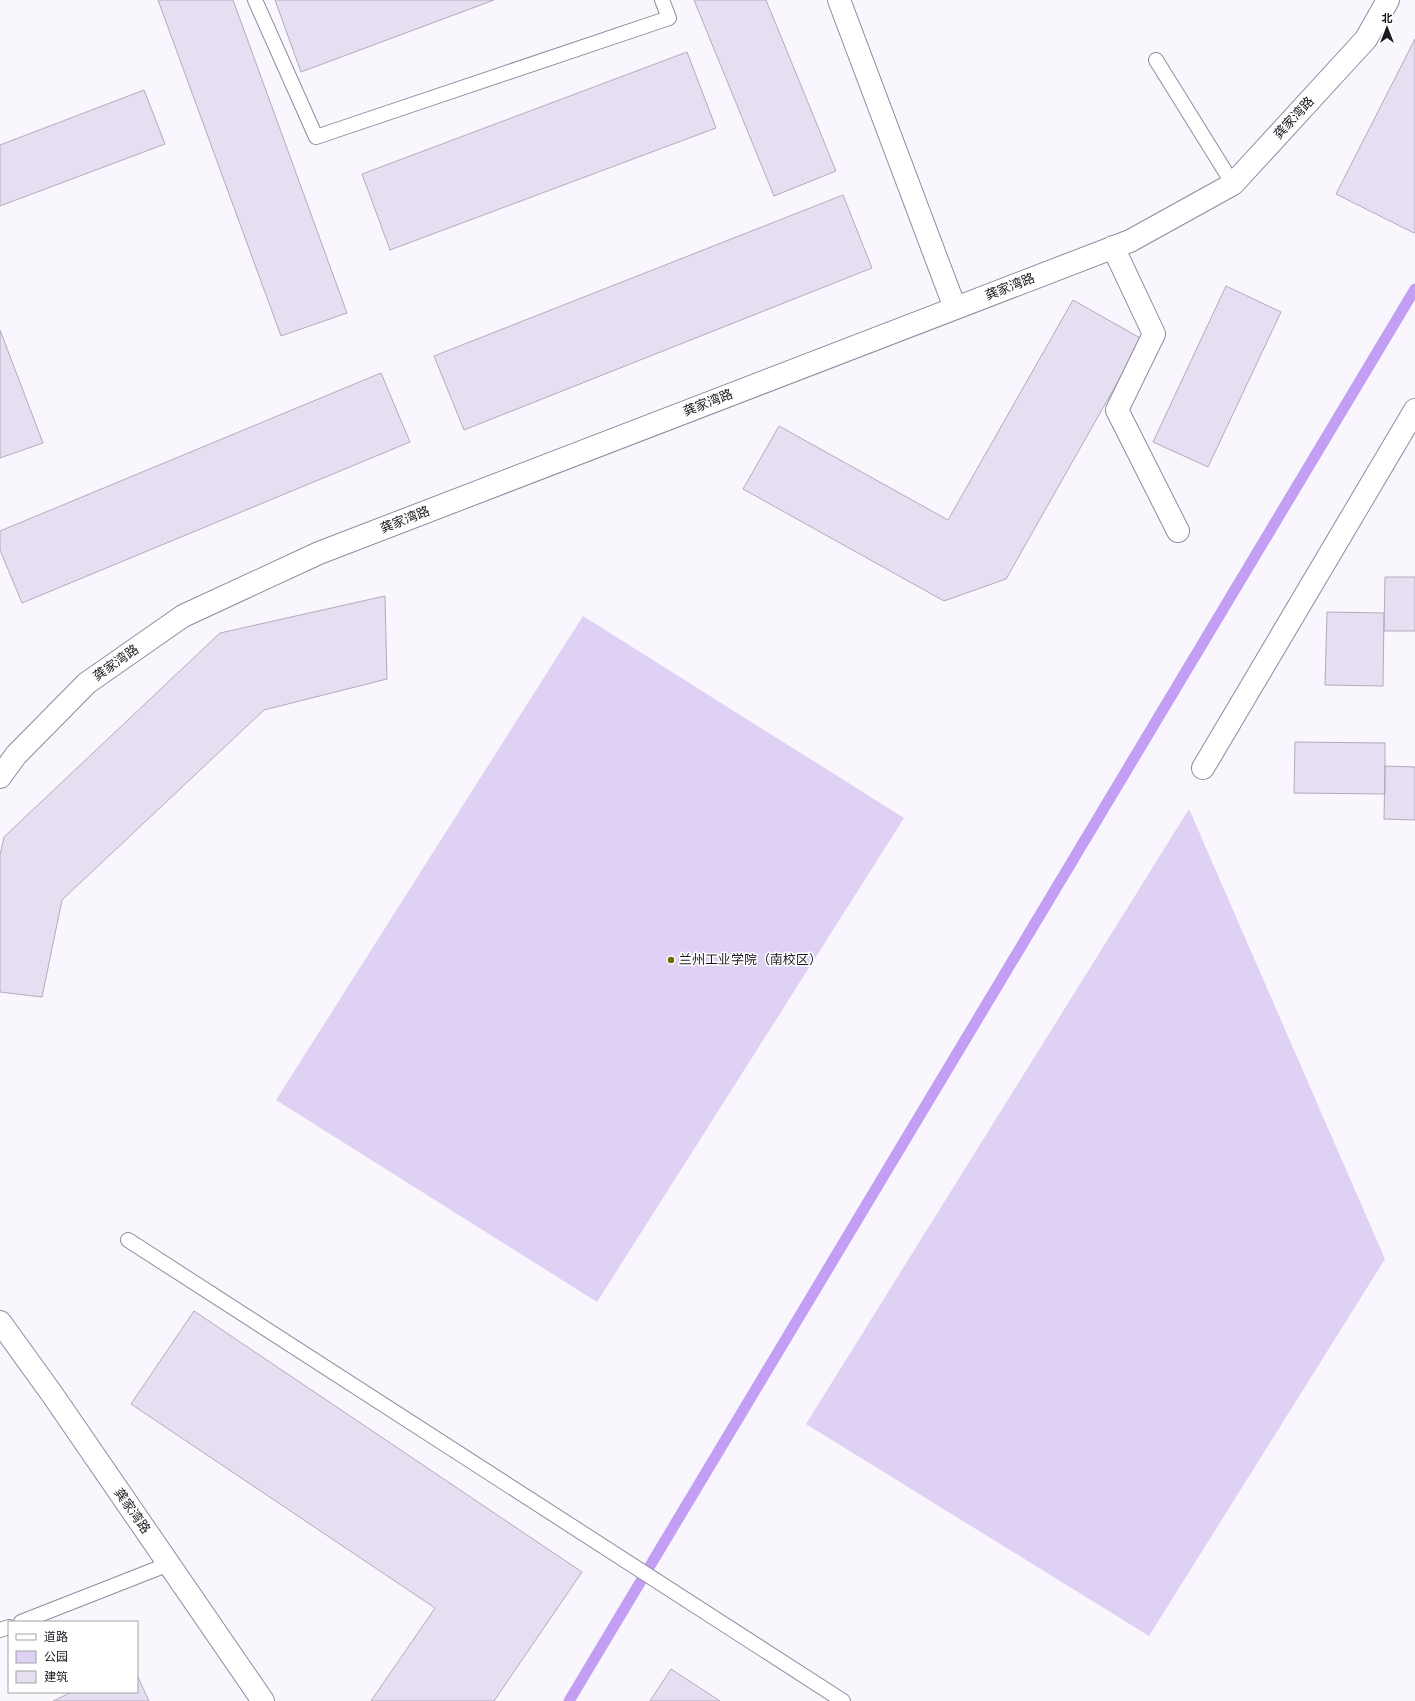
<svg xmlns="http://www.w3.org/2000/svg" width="1415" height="1701" font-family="'Nunito Sans','Noto Sans SC',sans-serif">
  <rect width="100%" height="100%" fill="#f9f6fe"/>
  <path fill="#ded1f4" d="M583,616L904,818L597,1302L276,1100Z
    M1189,809L1385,1259L1149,1636L806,1424Z"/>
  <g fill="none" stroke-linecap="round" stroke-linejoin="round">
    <path stroke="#c29ff4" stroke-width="11" d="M569,1701L1415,289"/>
  </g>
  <path fill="#e6dff2" stroke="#b2abbe" d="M158,0H233L347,313L281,336Z
    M275,0H494L301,72Z
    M694,0H766L836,171L774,196Z
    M1415,39V231L1414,233L1336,194Z
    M687,52L716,128L390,250L362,174Z
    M144,90L165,144L0,206V145Z
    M843,195L872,268L464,430L434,356Z
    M1226,286L1281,312L1208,467L1153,442Z
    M1073,300L1142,339L1006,579L944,601L743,489L779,426L948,520Z
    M0,330L43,443L0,458Z
    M381,373L410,442L22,603L0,550V531Z
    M1385,577H1415V631H1384Z
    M385,596L387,679L264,710L62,900L42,997L0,992V855L4,837L220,633Z
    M1327,612L1384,613L1383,686L1325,685Z
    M1295,742L1385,743V794L1294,793Z
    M1385,766L1415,767V820L1384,819Z
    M194,1311L582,1572L494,1701H371L435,1608L131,1404Z
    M671,1669L720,1701H650Z
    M137,1675L149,1701H53L72,1692H137Z"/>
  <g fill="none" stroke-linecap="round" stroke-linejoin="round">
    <g stroke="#928b9d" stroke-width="16">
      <path id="service" d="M255,0L316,137L669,18L662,0
        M1156,60L1233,184
        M128,1240L843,1701
        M21,1622L169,1564
        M0,1630L9,1627"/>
    </g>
    <g stroke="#928b9d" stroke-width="24">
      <path id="minor" d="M839,0L955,308
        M1113,247L1154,334L1117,410L1178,531
        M1203,768L1415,410
        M0,777L16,755L87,683L183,616L319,553L1130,241L1233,184L1366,39L1388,0
        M0,1322L52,1394L263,1701"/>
    </g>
    <use href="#service" stroke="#fff" stroke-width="14"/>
    <use href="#minor" stroke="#fff" stroke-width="22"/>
  </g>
  <circle fill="#6e6a06" stroke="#fff" stroke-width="1.5" cx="671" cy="960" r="4"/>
  <g text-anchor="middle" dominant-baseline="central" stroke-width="3" stroke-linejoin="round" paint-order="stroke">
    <g font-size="13" fill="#1b181f" stroke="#fff">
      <text transform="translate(1294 118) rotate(-47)">龚家湾路</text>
      <text transform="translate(1010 287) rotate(-21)">龚家湾路</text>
      <text transform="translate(708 403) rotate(-21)">龚家湾路</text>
      <text transform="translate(405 520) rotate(-21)">龚家湾路</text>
      <text transform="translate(116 663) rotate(-35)">龚家湾路</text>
      <text transform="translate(132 1511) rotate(55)">龚家湾路</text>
    </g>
    <g font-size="13" fill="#1b181f" stroke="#fff" text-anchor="start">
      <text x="679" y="960">兰州工业学院（南校区）</text>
    </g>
  </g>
  <rect x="8" y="1621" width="130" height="72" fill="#ffffff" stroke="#a4a3a5"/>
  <rect x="16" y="1634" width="20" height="6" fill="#ffffff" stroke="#a4a3a5"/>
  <text x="44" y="1641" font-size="12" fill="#1b181f">道路</text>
  <rect x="16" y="1651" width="20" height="12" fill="#ded1f4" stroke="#a4a3a5"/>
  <text x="44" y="1661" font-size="12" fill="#1b181f">公园</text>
  <rect x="16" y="1671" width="20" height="12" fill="#e6dff2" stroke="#a4a3a5"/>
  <text x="44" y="1681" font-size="12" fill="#1b181f">建筑</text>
  <g transform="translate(1387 28)" stroke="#ffffff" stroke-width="3" paint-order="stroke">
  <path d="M0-3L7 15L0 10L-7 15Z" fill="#1b181f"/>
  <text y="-6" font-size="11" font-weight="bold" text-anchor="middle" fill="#1b181f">北</text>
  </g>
</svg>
